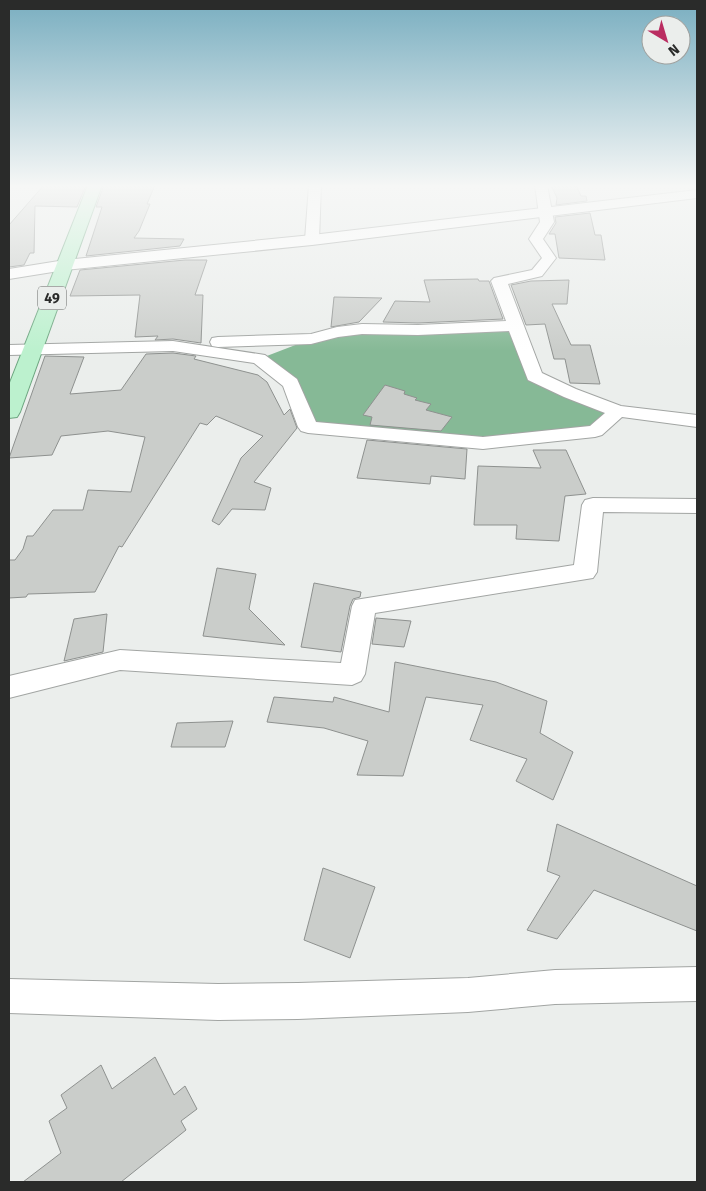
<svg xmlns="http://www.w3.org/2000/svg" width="706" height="1191" font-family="'Fira Sans',sans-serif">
  <rect width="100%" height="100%" fill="#ebeeec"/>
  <path fill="#86b996" d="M515,326L534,376L618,411L595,431L483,443L308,427L291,383L259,359L311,339L337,332Z"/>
  <path fill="#cacdca" stroke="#8e918f" d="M44,185H86L77,207L35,206L34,253H30L24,265L9,267V225Z
    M104,185H155L147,204H150L139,231L134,238L184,239L180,246L86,256L102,207H96Z
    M551,185H576L581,196H586L587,201L556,205L557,198Z
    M590,213L595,235H601L605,260L559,258L555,234H549L556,223L555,217Z
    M185,260H207L195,295H203L201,343L173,339L155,340L158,336L135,337L140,295L70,296L80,270Z
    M478,279L479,281H489L503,319L418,323L383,322L395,301L430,302L424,280Z
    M569,280L567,304H552L571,345H590L600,384L570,383L565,359H554L545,324L526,325L511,285L531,281Z
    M334,297L382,298L359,322L331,327Z
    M173,353L196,356L194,359L258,375L267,382L284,415L290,409L297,428L254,482L271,488L265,510L232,509L219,525L212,521L241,458L263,436L216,416L207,425L200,423L122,547L119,546L95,592L28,594L26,597L9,598V560H15L23,549L27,536H33L53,510H83L88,490L131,492L145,437L108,431L61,436L52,455L9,458L45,356L84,357L70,394L121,390L146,354Z
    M385,385L405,391L404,394L417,398L415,400L431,404L426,410L452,417L441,431L370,425L372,417L363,415Z
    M367,440L467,449L465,479L431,476L430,484L357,478Z
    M533,450H566L586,494L565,496L559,541L516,539L517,525H474L478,466L541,468Z
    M217,568L256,574L249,609L285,645L203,636Z
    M314,583L361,592L360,597L353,599L350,606L341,652L301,647Z
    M107,614L103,652L64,661L74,619Z
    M376,618L411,621L404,647L372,644Z
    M395,662L496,682L547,701L540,733L573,752L553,800L516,781L527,759L470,740L483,705L426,697L403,776L357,775L368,741L324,728L267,722L274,697L333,702L334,697L389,712Z
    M233,721L225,747H171L177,723Z
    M557,824L697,886V931L594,890L557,939L527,930L560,876L547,871Z
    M323,868L375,887L350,958L304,940Z
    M155,1057L174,1095L185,1086L197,1109L181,1121L186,1130L121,1182H23L61,1153L49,1121L67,1108L61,1095L101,1065L112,1089Z"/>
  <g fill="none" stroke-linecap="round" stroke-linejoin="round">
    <g stroke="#a2a5a3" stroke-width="2">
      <path id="street" d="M309,185H321L319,240L312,244L305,240Z
        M535,185H547L554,222L543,239L556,258L542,276L508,284L542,373L576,389L621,406L697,415V427L622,417L602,435L595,437L483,449L308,433L301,431L298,427L283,386L254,363L173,351L9,355V345L173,341L265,355L297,379L316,422L483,437L590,426L605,413L564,397L528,380L509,331L418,335L362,334L338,337L311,344L218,347L212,346L210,342L212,338L218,337L311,334L337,327L362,324L418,325L506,321L491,281L494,278L532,270L542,258L529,239L540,222Z
        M593,498L697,499V513L603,512L597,572L593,578L375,613L365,674L361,681L352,685L120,670L9,698V676L120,650L341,663L352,606L355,600L574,565L582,505L585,500Z
        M697,967V1001L555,1004L468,1012L298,1019L218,1020L9,1013V979L218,984L298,983L468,978L555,970Z"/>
    </g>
    <g stroke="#a2a5a3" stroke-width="2">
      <path id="secondary" d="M697,190V198L312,245L65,270L9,279V269L65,260L312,235Z"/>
    </g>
    <g stroke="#6ca57f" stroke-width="2">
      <path id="primary" d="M88,185H102L20,412L17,417L9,418V385Z"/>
    </g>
    <use href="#street" fill="#fff" fill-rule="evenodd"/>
    <use href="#secondary" fill="#fff" fill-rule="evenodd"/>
    <use href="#primary" fill="#bcf1ce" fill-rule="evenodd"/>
  </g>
  <linearGradient id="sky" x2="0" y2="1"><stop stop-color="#79aec0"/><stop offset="0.53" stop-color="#f6f7f6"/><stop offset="1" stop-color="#f6f7f6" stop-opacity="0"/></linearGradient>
  <rect width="706" height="351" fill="url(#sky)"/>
  <g text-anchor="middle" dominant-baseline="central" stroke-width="4" stroke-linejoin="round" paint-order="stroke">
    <rect fill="#ebeeec" stroke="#646664" stroke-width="1" x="38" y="286.5" width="28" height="23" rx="4"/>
    <g font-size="14" font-weight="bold" fill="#2a2b2a">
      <text x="52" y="298">49</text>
    </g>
  </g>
  <rect width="706" height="1191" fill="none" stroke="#2a2b2a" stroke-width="20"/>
  <g transform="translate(666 40) rotate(142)"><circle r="24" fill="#ebeeec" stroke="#9ea09e"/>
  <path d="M0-4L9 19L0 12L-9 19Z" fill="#ba2d61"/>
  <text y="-8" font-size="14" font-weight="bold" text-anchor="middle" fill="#2a2b2a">N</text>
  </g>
</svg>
